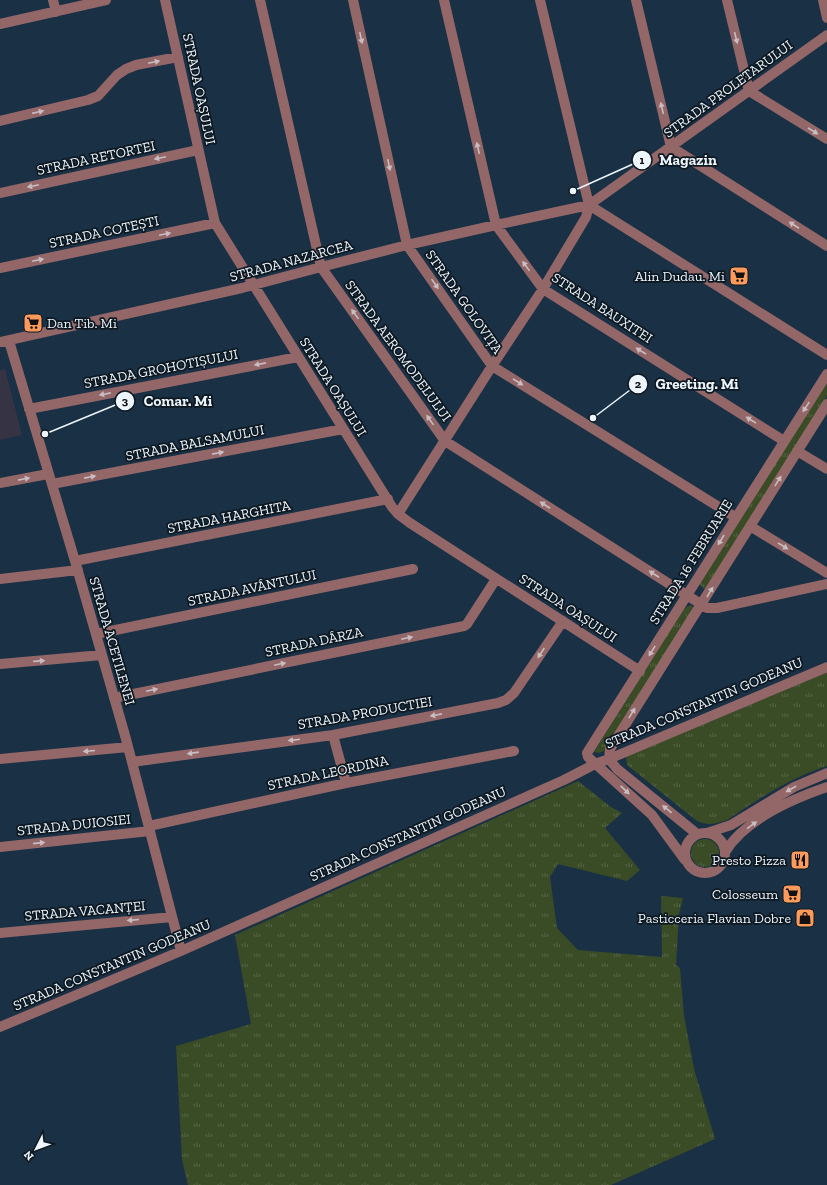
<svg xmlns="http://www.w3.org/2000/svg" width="827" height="1185" font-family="'Zilla Slab',serif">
  <defs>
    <pattern id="grass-tufts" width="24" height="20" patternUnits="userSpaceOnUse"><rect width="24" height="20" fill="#394c26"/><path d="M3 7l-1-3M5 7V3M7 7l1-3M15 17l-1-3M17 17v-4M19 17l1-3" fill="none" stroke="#566647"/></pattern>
  </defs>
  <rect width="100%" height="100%" fill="#193045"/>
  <path fill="#363344" d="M5,369L22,435L0,440V370Z"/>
  <path fill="url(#grass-tufts)" d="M827,378V396L709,586L704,589L698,583Z
    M691,605L694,608L693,613L604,751L599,753L594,752L683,610L686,607Z
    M827,672V766C788,779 760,798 727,820C716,824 708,826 697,821L627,765L626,757Z
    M578,781L611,807L622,813L605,828L640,870L627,881L558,864L550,877L557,928L578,950L662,957L661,896L683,898L679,914L676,965L680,968L684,1015L694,1069L715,1139L611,1185H188L182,1160L176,1046L251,1024L235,935Z
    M691 853a14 14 0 1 1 28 0a14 14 0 1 1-28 0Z"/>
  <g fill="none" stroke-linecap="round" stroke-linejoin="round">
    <path stroke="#936768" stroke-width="10" d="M53,0L56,12
      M165,0L215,223L392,507L398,514L410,523L640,671
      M260,0L321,267L445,441L707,608H717L827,584
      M353,0L407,245L492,366L735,517
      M444,0L496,225L543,289L784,441
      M540,0L589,205L827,355
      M636,0L671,147L827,246
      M727,0L749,91L827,139
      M823,0L827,18
      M0,24L106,0
      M0,121L88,100L98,96L117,75L126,69L136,65L178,57
      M0,193L198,150
      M0,268L215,223
      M9,341L75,561L126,739L181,951
      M0,342L242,288L321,267L407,245L496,225L589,205
      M29,409L298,357
      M797,451L827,469
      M0,483L48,474
      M52,484L343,429
      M398,514L492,366L543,289L586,217L589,205L827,35
      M750,526L827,573
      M75,561L388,499
      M0,579L78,570
      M96,634L413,569
      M0,664L102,655
      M114,698L464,626L467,624L496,579
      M333,735L346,783
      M0,759L128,747
      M609,759L610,749L827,404
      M609,759L617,769L697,834
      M132,762L333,735L498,703L506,700L514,693L563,621
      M149,826L346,783L514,751
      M685 853a20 20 0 1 1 40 0a20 20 0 1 1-40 0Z
      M707,833L731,825L794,787L827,773
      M0,847L150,831
      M725,852C745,820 792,799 827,787
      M685,860L652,815L588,757L587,753C667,627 746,500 827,374
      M0,933L172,917
      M0,1027L181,951L564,780L595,764L609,759L827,667"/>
  </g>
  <defs><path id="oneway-solid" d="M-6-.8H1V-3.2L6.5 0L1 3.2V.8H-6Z"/></defs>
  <g fill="#c9bdc2">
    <use href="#oneway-solid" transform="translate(361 38) rotate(78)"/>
    <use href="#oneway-solid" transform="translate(736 38) rotate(76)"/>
    <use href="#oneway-solid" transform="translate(154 62) rotate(-12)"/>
    <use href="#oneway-solid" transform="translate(662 108) rotate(-103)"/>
    <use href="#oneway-solid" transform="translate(38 112) rotate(-13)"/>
    <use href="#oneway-solid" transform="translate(813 131) rotate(32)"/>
    <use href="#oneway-solid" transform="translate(478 148) rotate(-103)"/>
    <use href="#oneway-solid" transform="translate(160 158) rotate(168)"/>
    <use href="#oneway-solid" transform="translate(389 165) rotate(78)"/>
    <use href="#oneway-solid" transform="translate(33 186) rotate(168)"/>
    <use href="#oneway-solid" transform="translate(794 225) rotate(-147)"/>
    <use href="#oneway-solid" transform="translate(165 234) rotate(-12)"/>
    <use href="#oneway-solid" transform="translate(38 260) rotate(-12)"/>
    <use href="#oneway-solid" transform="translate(526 266) rotate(-126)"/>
    <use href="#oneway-solid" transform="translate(435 284) rotate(55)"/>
    <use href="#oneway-solid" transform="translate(355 314) rotate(-126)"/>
    <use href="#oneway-solid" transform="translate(641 351) rotate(-148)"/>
    <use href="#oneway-solid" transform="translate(260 364) rotate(169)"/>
    <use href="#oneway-solid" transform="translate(518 382) rotate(32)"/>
    <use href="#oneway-solid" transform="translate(105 394) rotate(169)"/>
    <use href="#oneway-solid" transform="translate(806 407) rotate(123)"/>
    <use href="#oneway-solid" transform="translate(430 420) rotate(-126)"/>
    <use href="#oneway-solid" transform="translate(751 420) rotate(-148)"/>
    <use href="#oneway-solid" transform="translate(218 453) rotate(-11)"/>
    <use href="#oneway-solid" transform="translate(90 477) rotate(-11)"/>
    <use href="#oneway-solid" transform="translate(24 479) rotate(-11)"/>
    <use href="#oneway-solid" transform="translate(778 481) rotate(-58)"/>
    <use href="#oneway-solid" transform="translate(545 505) rotate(-147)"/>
    <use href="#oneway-solid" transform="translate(721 540) rotate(121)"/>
    <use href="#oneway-solid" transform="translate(783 546) rotate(32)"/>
    <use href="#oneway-solid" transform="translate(654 574) rotate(-147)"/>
    <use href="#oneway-solid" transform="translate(710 592) rotate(-59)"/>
    <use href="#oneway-solid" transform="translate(407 638) rotate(-12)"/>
    <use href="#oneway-solid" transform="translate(652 651) rotate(122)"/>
    <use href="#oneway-solid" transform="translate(541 653) rotate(124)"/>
    <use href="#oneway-solid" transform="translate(39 661) rotate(-5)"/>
    <use href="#oneway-solid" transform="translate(280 664) rotate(-12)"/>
    <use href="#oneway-solid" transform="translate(152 690) rotate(-12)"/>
    <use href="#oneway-solid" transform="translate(632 713) rotate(-58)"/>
    <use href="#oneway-solid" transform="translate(436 715) rotate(169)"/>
    <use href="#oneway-solid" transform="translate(294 740) rotate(173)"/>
    <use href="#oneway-solid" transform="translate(89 751) rotate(175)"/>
    <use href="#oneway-solid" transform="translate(193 753) rotate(172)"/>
    <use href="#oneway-solid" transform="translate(791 789) rotate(151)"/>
    <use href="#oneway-solid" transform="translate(625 790) rotate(43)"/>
    <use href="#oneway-solid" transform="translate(667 809) rotate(-141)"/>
    <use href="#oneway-solid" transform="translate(752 825) rotate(-36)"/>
    <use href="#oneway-solid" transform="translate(39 843) rotate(-6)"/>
    <use href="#oneway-solid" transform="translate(133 920) rotate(175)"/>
  </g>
  <defs>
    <g id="supermarket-square" transform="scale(1)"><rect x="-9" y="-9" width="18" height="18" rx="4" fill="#ff9b5a" stroke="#0d1821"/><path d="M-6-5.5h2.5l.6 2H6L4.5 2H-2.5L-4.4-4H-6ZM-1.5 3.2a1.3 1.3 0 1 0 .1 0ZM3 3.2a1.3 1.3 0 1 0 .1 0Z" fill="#111"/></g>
    <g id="restaurant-square" transform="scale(1)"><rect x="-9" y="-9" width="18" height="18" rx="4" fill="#ff9b5a" stroke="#0d1821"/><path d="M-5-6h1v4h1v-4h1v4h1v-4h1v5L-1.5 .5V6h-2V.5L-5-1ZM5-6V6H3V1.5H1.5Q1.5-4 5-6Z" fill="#111"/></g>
    <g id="shop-square" transform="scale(1)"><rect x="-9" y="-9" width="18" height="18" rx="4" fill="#ff9b5a" stroke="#0d1821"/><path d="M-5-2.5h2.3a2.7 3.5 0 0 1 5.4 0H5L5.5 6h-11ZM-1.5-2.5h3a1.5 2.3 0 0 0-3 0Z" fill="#111"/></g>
  </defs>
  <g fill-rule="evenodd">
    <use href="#supermarket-square" x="739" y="276"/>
    <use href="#supermarket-square" x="33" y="323"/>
    <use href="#restaurant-square" x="800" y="860"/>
    <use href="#supermarket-square" x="792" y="894"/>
    <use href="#shop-square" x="805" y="918"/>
  </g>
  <g text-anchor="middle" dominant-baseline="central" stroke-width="3.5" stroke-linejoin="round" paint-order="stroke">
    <g font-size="14" fill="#edf6fe" stroke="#0d1821">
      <text transform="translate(199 89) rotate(78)">STRADA OAȘULUI</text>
      <text transform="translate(728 89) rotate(-36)">STRADA PROLETARULUI</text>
      <text transform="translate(96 158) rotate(-12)">STRADA RETORTEI</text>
      <text transform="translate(104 232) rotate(-12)">STRADA COTEȘTI</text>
      <text transform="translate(291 261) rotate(-15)">STRADA NAZARCEA</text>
      <text transform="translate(464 302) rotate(55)">STRADA GOLOVIȚA</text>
      <text transform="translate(602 308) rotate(33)">STRADA BAUXITEI</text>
      <text transform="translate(398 351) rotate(54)">STRADA AEROMODELULUI</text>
      <text transform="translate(161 369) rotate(-11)">STRADA GROHOTIȘULUI</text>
      <text transform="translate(333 387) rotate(58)">STRADA OAȘULUI</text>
      <text transform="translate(195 443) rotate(-11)">STRADA BALSAMULUI</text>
      <text transform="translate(229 517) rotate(-11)">STRADA HARGHITA</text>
      <text transform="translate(691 562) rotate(-58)">STRADA 16 FEBRUARIE</text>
      <text transform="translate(252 588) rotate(-12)">STRADA AVÂNTULUI</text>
      <text transform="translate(568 608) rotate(33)">STRADA OAȘULUI</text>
      <text transform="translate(112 641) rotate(74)">STRADA ACETILENEI</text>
      <text transform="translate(314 642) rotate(-12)">STRADA DÂRZA</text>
      <text transform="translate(704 703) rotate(-23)">STRADA CONSTANTIN GODEANU</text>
      <text transform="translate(365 713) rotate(-10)">STRADA PRODUCTIEI</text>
      <text transform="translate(328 773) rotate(-12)">STRADA LEORDINA</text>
      <text transform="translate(74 825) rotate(-6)">STRADA DUIOSIEI</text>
      <text transform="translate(408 834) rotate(-24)">STRADA CONSTANTIN GODEANU</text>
      <text transform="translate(85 911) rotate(-5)">STRADA VACANȚEI</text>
      <text transform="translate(112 965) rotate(-23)">STRADA CONSTANTIN GODEANU</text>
    </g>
    <g font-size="14" fill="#edf6fe" stroke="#0d1821" text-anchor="end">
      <text x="725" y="276">Alin Dudau. Mi</text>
      <text x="47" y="323" text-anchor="start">Dan Tib. Mi</text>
      <text x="786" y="860">Presto Pizza</text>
      <text x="778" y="894">Colosseum</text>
      <text x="791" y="918">Pasticceria Flavian Dobre</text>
    </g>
  </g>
  <path fill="none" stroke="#edf6fe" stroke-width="1.5" d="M573 191L642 160M593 418L638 384M45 434L125 401"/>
  <g fill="#edf6fe" stroke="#0d1821" stroke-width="1.5">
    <circle cx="573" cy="191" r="4"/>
    <circle cx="593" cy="418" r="4"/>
    <circle cx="45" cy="434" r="4"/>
    <circle cx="642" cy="160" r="10"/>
    <circle cx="638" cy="384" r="10"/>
    <circle cx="125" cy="401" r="10"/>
  </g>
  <g font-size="12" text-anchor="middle" font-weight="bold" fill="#111">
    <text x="642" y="164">1</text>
    <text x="638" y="388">2</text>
    <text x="125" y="405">3</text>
  </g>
  <g font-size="15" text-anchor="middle" font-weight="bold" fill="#edf6fe" stroke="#0d1821" stroke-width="3.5" stroke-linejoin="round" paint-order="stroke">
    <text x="688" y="165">Magazin</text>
    <text x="697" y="389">Greeting. Mi</text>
    <text x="178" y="406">Comar. Mi</text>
  </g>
  <g transform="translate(36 1149) rotate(228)" stroke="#0d1821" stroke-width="3" paint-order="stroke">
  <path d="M0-3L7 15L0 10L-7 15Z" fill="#edf6fe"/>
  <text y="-6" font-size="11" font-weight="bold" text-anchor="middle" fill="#edf6fe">N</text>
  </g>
</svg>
